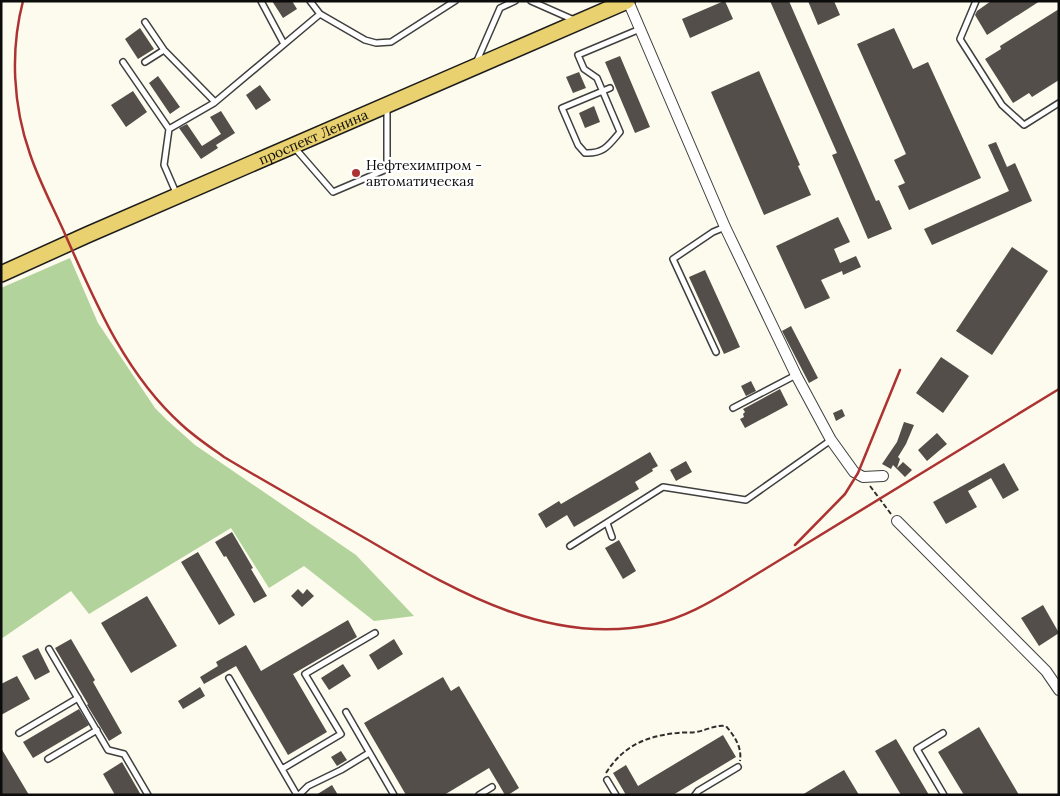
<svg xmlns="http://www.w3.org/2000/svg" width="1060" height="796" font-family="Lora,serif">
  <rect width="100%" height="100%" fill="#fdfbed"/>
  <path fill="#b2d39b" d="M70,258L98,323L155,408L168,421L195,445L356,555L414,616L374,621L304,566L269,588L231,528L89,614L71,591L1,639V288Z"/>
  <path fill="#534e49" d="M272,1H292L297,9L283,18Z
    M724,1H725L733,19L690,38L682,19Z
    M770,1H789L876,201L879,200L892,229L868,239L832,155L837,153Z
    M808,1H834L840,15L818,25Z
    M991,1H1040L987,35L975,15L977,11Z
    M1059,9V80L1032,97L1029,93L1013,103L985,59L1001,49L1000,46Z
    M140,28L154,49L138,59L125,39Z
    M894,28L913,69L928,62L981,178L909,210L898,186L905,183L894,160L906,154L857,44Z
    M620,56L650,127L635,133L605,62Z
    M759,71L800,165L798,166L811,195L764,215L711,92Z
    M579,72L586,88L573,93L566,77Z
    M158,76L180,107L170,114L149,83Z
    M260,85L271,100L256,110L246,95Z
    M133,91L147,112L126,127L111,105Z
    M594,106L600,122L585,128L579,113Z
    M221,111L235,133L216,145L218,148L201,159L179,128L187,124L202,146L221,134L210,117Z
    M996,142L1007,167L1015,163L1032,201L932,245L924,229L1009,191L988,145Z
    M838,217L850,242L834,249L840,263L856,256L861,267L843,275L842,271L821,280L830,298L805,309L776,246Z
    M1012,247L1048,271L992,355L956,331Z
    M705,270L740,347L724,354L689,277Z
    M791,326L818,378L809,383L782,331Z
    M941,357L969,376L943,413L916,393Z
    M751,381L756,391L746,396L741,386Z
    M780,389L788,405L745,428L740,419L744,417L743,414L745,412L743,409Z
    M842,409L845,416L836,421L833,413Z
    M904,422L914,425L906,444L898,457L900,459L897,468L903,462L912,470L905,477L893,465L891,469L882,464L897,442Z
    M937,433L947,444L927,461L918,450Z
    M650,452L658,466L652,469L653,471L635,482L639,489L574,527L567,515L546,528L538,514L559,501L561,504Z
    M686,461L692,472L676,481L670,470Z
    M1004,463L1019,490L1003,499L991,478L968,491L977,507L946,524L933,502Z
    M232,532L253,568L251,569L267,596L254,603L226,556L224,557L215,542Z
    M619,540L636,571L623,579L605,548Z
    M198,552L235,615L219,625L181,562Z
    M298,589L303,594L307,589L314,596L302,607L291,596Z
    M147,596L177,646L131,673L101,623Z
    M1043,605L1059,633L1039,646L1021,618Z
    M348,620L357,637L293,674L327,732L288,755L236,666L204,684L200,677L218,666L216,662L246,645L261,671Z
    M71,639L95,680L93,682L122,733L109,741L87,705L88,704L55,648Z
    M394,639L403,654L378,670L369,655Z
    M38,648L50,672L35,680L22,656Z
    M343,664L351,676L329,690L321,678Z
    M17,676L30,699L1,715V684Z
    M443,677L451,691L459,686L519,788L508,795H505L489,768L444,795H406L364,723Z
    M200,687L205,696L183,709L178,701Z
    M79,709L89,725L33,758L23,742Z
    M979,727L1019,795H964L938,752Z
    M723,735L736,757L673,795H626L613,773L626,765L638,786Z
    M896,739L929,795H901L875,751Z
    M1,748L29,795H1Z
    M341,751L347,760L337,766L331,757Z
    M122,762L141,795H115L103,774Z
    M844,770L859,795H802L820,784Z
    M332,785L338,795H316Z"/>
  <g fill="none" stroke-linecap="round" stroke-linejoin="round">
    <g stroke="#3f3f3f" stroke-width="8">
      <path id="service" d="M261,1L284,44
        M310,1L320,14L365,40L376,43L391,42L455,1
        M531,1L574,20
        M976,1L960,39L1002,105L1024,125L1059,103
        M145,22L164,50L215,102
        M123,62L169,129
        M145,62L164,50
        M476,63L500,8L515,1
        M610,88L562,108L578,145L585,153C604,154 609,145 620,132L597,78L584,69L578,55L640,29
        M294,147L333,192L387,169V108
        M177,195L164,165L169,129L214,103L320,14
        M716,352L673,259L713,232L725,227
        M733,408L796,375
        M607,523L612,537
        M570,546L663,487L746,500L831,440
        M49,649L108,750L124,754L148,795
        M229,678L297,795
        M346,712L394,795
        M19,733L78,698
        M943,733L917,749L944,795
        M48,759L97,730
        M282,769L341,734L305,674L375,633
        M607,780L616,795
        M299,795L308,786L341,770L369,753
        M479,795L492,787
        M695,795L698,791L738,767"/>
    </g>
    <g stroke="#3f3f3f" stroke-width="12">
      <path id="minor" d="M628,1L725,227L796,375L831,440L854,472L863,477L883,476
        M897,521L1046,671L1059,690"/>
    </g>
    <g stroke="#1d1d1d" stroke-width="18">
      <g id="primary">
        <path id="s1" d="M1,274L87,235L627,1"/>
      </g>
    </g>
    <path stroke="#2e2e2e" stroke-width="2" stroke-dasharray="5 2.5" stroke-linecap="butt" d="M870,486L891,514
      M606,773C623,746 646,736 677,733C683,732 690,733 696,732C708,730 713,725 726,726C735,737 742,747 740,761"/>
    <use href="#service" stroke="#fff" stroke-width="5"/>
    <use href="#minor" stroke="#fff" stroke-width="10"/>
    <use href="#primary" stroke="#ead16f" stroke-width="15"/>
    <path stroke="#ad3333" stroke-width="2.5" d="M23,1C10,51 13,106 30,154C39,181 53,207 65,234C95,302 125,374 182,425C195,437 210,447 224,457C274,487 325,515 375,544C459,593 553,647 655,624C683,618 709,603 734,588L1059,389
      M795,545L845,494L858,473L900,370"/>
  </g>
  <circle fill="#ad3333" stroke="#fff" stroke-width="2" cx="356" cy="173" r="5"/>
  <g text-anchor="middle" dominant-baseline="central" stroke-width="5" stroke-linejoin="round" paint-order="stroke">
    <g font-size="14" fill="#0c0c0c" stroke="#fff">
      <text stroke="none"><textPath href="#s1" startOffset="341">проспект Ленина</textPath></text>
    </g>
    <g font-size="14" fill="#0c0c0c" stroke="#fff" text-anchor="start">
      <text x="366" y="165">Нефтехимпром -<tspan x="366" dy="16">автоматическая</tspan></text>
    </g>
  </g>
  <rect width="1060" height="796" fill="none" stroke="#0c0c0c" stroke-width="5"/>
</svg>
